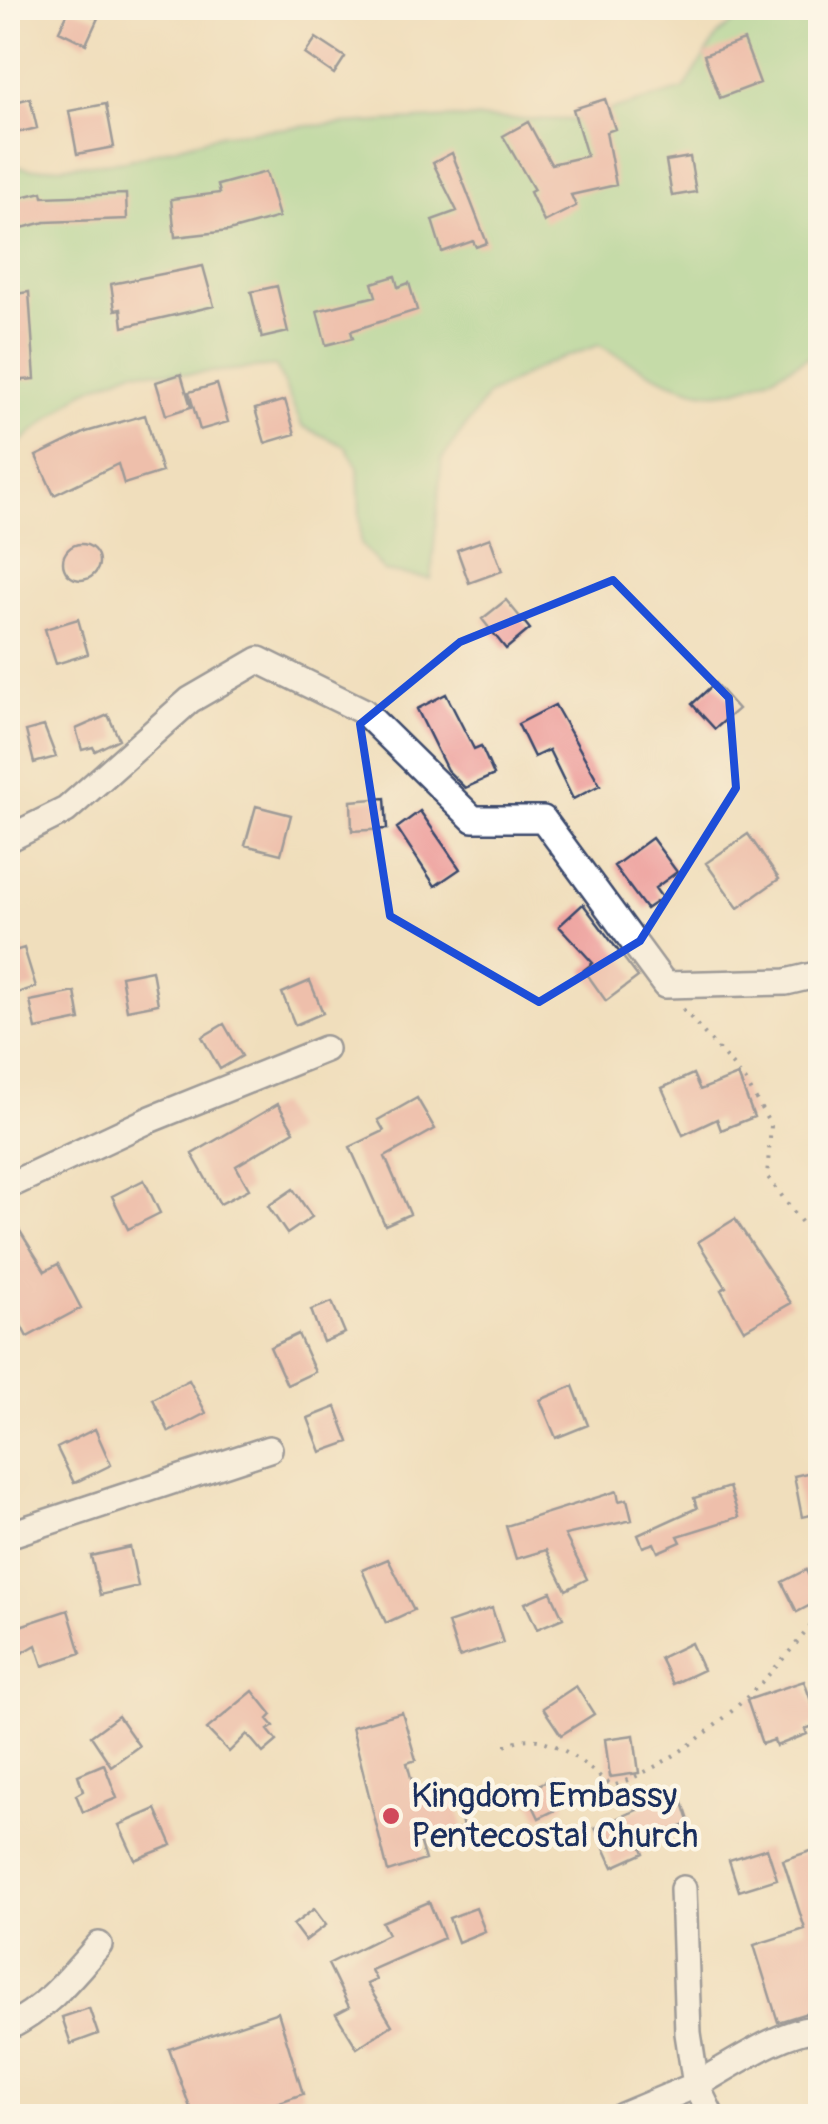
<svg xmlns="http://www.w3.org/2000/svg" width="828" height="2124" font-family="Pangolin,sans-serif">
  <rect width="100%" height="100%" fill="#fcf5e5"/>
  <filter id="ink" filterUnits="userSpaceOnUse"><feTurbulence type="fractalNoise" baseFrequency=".01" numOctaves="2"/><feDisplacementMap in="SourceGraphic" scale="20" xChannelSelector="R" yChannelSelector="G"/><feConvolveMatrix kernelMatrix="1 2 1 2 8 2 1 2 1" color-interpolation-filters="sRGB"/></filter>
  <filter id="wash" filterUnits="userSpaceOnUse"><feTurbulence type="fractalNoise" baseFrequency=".0048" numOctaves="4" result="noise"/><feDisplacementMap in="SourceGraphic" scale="40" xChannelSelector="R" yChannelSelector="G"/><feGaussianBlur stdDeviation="2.25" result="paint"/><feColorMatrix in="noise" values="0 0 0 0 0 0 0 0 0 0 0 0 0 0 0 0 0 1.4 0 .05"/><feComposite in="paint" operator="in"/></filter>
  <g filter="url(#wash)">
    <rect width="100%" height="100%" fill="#f0debc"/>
    <path fill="#91d791" stroke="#568378" stroke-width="2.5" d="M752,8H820V350C792,366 754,389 721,392C684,396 631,362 599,345L546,364L488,395L442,459L431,579L384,571L361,544L358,467L345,446L302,426L276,366L188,374L134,370L84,391L8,452V165L33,169L125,161L223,134L309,126L451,118L577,120L684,89L718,35Z"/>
    <g id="blocks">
      <path fill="#ec9997" d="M70,8L98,18L86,44L59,31Z
        M316,38L345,57L334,74L305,54Z
        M744,40L760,83L720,98L704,55Z
        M30,98L37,128L8,135V104Z
        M605,99L615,129L606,132L616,185L571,195L576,206L544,222L530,192L534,190L503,136L528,122L551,164L587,156L573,109Z
        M106,104L114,147L77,154L69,111Z
        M452,153L487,243L476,247L473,241L442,252L432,220L457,211L433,163Z
        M690,157L696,192L672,196L666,161Z
        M266,172L279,217L229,231L175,237L171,199L220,193L218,185Z
        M42,192L43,197L126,194L127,219L45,222L18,229L10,200Z
        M203,266L214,306L123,327L121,309L115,310L111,284Z
        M395,276L398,287L409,283L417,310L351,331L353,338L326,345L317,311L376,296L372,283Z
        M277,286L288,332L262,338L251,292Z
        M29,292L35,379L11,381L8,295Z
        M181,374L191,407L166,415L156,382Z
        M217,384L228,422L200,430L189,392Z
        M285,400L295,434L265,443L255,409Z
        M145,415L162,472L124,484L118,464L54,495L36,456L86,432Z
        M490,538L502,571L469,583L457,550Z
        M63 562a18 18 0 1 1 36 0a18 18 0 1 1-36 0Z
        M506,600L530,629L506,649L482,619Z
        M78,619L88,654L56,664L45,629Z
        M715,683L738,709L715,729L692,704Z
        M446,694L474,749L481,746L494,775L465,788L447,770L417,709Z
        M555,705L600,785L573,799L549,750L534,757L518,724Z
        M108,715L119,739L95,751L93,747L82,750L76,729Z
        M44,726L56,757L34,763L26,731Z
        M385,798L387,829L352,831L351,801Z
        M256,806L291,815L281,854L245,845Z
        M420,811L460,869L435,886L397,828Z
        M748,834L779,879L738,908L706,863Z
        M652,838L677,872L655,888L662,898L646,909L614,866Z
        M583,904L638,977L606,1001L584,970L593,963L559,926Z
        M24,948L36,987L8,996V953Z
        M152,970L158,1004L127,1010L121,976Z
        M310,981L323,1013L295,1025L282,993Z
        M75,992L80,1020L36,1029L30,1001Z
        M224,1024L242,1056L220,1069L202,1037Z
        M693,1074L700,1090L738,1075L754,1117L721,1130L717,1119L683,1135L662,1088Z
        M417,1098L435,1129L385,1157L410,1214L385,1225L350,1147L384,1131L378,1120Z
        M278,1104L294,1131L236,1166L249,1189L220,1204L192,1154Z
        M144,1180L160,1213L128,1229L112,1196Z
        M293,1189L312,1217L287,1234L268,1206Z
        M8,1212L45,1271L58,1264L81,1308L27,1337L8,1300Z
        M735,1219L791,1303L744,1330L721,1290L726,1287L698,1242Z
        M332,1302L345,1333L323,1342L311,1310Z
        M298,1334L315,1372L287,1385L270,1347Z
        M189,1380L206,1413L169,1432L153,1399Z
        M573,1386L588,1425L556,1438L540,1400Z
        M336,1407L349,1442L321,1452L308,1418Z
        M95,1429L111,1465L74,1483L57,1448Z
        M820,1470V1513L802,1517L794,1476Z
        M729,1487L739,1517L678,1536L681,1542L658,1552L654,1543L643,1547L638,1535L697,1508L694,1498Z
        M617,1491L619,1501L627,1499L632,1520L565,1535L587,1579L566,1590L546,1550L516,1559L506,1526Z
        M130,1547L138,1586L100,1595L91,1556Z
        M388,1559L414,1610L386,1623L362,1570Z
        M806,1570L820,1600L797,1612L782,1582Z
        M551,1592L563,1618L537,1629L525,1603Z
        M492,1608L503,1643L459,1657L448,1623Z
        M68,1610L81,1653L43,1666L36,1645L8,1661V1630Z
        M691,1643L703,1670L673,1684L660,1658Z
        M804,1681L819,1724L805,1729L807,1734L776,1746L774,1740L762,1744L747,1700Z
        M576,1686L594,1714L561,1735L543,1708Z
        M253,1691L272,1715L268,1719L274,1726L268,1730L277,1741L263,1753L247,1734L229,1752L207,1729Z
        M402,1712L416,1760L407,1763L418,1803L456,1795L463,1828L418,1837L425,1860L388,1872L352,1727Z
        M118,1716L139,1746L111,1766L91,1736Z
        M634,1735L639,1773L610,1777L605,1739Z
        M104,1764L117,1798L83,1812L76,1795L83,1791L78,1775Z
        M553,1778L566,1805L539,1818L526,1791Z
        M679,1790L690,1824L639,1840L644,1853L613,1867L595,1828L646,1806L644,1801Z
        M156,1809L172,1845L135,1860L119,1825Z
        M767,1848L777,1879L739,1891L729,1860Z
        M820,1848V2009L778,2022L754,1945L805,1929L783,1860Z
        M429,1902L444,1938L371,1970L376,1980L367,1984L392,2025L357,2048L336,2014L349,2007L328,1964L388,1934L382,1922Z
        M476,1908L485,1931L458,1942L449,1918Z
        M314,1909L326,1925L305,1941L293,1925Z
        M89,2008L98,2034L71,2044L62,2017Z
        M278,2012L303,2094L262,2108L263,2113L252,2116H193L169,2049Z"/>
    </g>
  </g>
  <g filter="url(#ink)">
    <use href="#blocks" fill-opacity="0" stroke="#3b496c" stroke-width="2.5"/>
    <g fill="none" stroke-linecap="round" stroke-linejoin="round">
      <g stroke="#3b496c" stroke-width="30">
        <path id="street" d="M8,839L66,810L190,700L259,660L363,711L473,819H543L665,985L786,982L820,974
          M8,1186L151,1119L325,1049
          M8,1535L269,1449
          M8,2027C46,2009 72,1976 99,1945
          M622,2116L696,2085L688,2033L683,1889
          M711,2116L696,2085C727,2068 786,2027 820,2029"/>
      </g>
      <path stroke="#3b496c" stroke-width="4" stroke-dasharray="2.5 8" stroke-linecap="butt" d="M683,1009L745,1080L771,1126L767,1176L820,1247
        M505,1746C544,1723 581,1764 613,1786C698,1754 765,1685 820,1614"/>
      <use href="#street" stroke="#fff" stroke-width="25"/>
    </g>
  </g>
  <path d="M0 0H828V2124H0ZM613,580L729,698L736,788L640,941L539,1002L390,916L360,724L460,642Z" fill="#f0debc" fill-opacity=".55" fill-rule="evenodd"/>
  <path fill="none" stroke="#1d4ed8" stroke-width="8" stroke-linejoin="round" d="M613,580L729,698L736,788L640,941L539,1002L390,916L360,724L460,642Z"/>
  <circle fill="#d1495b" stroke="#fcf5e5" stroke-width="4" cx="391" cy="1816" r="10"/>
  <g text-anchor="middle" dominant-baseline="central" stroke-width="9" stroke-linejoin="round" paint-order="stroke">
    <g font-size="35" fill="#1b2f5e" stroke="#fcf5e5" text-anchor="start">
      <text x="411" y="1796">Kingdom Embassy<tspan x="411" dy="40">Pentecostal Church</tspan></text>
    </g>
  </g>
  <rect width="828" height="2124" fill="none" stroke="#fcf5e5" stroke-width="40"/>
</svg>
